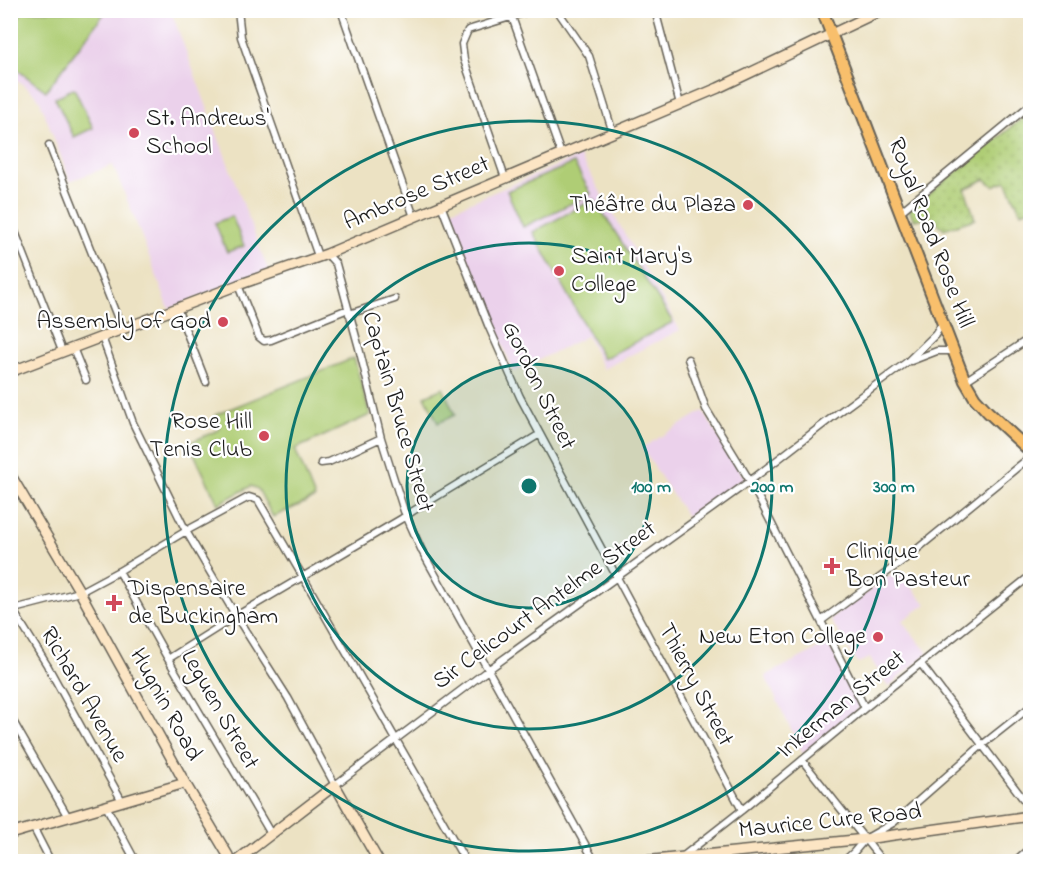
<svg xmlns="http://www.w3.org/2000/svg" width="1041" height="872" font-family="'Indie Flower',sans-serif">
  <defs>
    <pattern id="garden-dots" width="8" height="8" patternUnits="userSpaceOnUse" patternTransform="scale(1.5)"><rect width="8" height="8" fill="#afcd74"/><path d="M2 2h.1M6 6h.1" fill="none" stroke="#96af64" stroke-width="1.8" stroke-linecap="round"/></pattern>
  </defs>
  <rect width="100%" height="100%" fill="#fff"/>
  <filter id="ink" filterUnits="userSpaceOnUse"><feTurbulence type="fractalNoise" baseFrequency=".0167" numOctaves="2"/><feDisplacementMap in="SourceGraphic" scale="12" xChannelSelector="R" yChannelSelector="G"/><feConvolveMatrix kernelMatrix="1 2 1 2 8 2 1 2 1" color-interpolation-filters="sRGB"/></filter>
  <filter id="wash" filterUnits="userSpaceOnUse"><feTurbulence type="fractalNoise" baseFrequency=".008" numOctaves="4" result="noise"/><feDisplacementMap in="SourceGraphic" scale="24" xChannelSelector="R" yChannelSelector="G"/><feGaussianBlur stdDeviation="1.35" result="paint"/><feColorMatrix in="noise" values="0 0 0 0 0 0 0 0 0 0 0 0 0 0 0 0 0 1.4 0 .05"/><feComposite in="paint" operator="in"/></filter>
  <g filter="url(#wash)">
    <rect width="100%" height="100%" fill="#ece2c3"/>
    <path fill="#ebd1eb" d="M10,11H171L268,270L169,309L140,232L113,165L70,181L40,101L36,95L11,75Z
      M580,156L680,330L603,369L587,336L514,372L447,212Z
      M703,411L745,478L687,517L642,448Z
      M897,570L926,604L902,621L928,653L888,687L870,658L858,663L830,619Z
      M829,643L861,707L803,754L765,676Z"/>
    <path fill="#afcd74" stroke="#667448" stroke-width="1.5" d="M23,11H106L46,91L11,65V28Z
      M74,88L93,128L74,137L55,98Z
      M574,163L591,194L523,227L507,191Z
      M594,199L673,322L603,359L533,232Z
      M232,216L244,246L227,252L215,223Z
      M354,358L370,415L295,449L315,498L273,517L258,489L251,486L218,504L189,443L220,429L215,415Z
      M443,388L455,415L438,423L425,396Z"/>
    <path fill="url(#garden-dots)" stroke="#667448" stroke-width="1.5" d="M1023,118L1030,122V209L1021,212L1006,181L993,186L985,179L965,189L975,219L944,229L931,217L914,220L909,210Z"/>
  </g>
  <g filter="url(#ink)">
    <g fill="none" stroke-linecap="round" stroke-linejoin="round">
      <g stroke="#656156" stroke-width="9">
        <path id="street" d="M238,10L241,37L318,256
          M341,10L414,217
          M557,10L589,56L613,133
          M655,10L680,104
          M512,17L561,154
          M49,145L122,329
          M505,178L464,60L462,44L468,30L533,10
          M441,205L488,325L520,397L742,810
          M900,212L1030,105
          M10,219L62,351
          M327,254L336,264L359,348L381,438L404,511L422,551L595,862
          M238,285L259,337L264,341L271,340L348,309
          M177,308L206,382
          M349,314L395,299
          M102,337L133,423L186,531L236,616L288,698L335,785L488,670L750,481L834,416L907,362L935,335L942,324
          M73,348L86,380
          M688,359L706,409L750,481L865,708
          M911,361L937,351H952
          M965,381L1030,338
          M321,463L329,462L381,438
          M119,571L168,659L271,834
          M11,607L47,665L122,801
          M10,610L80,592L119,571L186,531L249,497L258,500L303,577L466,862
          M821,621L905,559L1030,457
          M168,659L236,616L401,519L413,511L540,434
          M921,664L1030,808
          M10,716L68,817
          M802,760L883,862
          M106,806L136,862
          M33,827L51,862
          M682,857L742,810L865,708L1030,576
          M843,862L854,852L865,839L893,823L982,745L1030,707
          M1014,862L1030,848"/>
      </g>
      <g stroke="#656156" stroke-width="12">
        <path id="secondary" d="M10,372L238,285L327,254L718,88L882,10
          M10,474L80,592L185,783L232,862
          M10,834L185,783
          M235,862L335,785L379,862
          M634,862L865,839L1030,816"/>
      </g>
      <g stroke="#656156" stroke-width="14">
        <path id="primary" d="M822,10L965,381L975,398L988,412L1030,451"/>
      </g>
      <use href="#street" stroke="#fff" stroke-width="6"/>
      <use href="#secondary" stroke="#fce5c4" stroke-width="9"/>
      <use href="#primary" stroke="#f8bf6c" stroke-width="10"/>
    </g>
  </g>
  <circle cx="529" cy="486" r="122" fill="#0f766e" fill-opacity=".12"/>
  <g fill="none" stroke="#0f766e" stroke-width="3">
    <circle cx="529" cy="486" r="122"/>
    <circle cx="529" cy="486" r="243"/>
    <circle cx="529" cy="486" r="365"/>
  </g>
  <g fill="#d1495b" stroke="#fff" stroke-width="2">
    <circle cx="134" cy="133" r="6"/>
    <circle cx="748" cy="205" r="6"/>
    <circle cx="559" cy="271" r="6"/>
    <circle cx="223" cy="322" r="6"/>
    <circle cx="264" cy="436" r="6"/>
    <path d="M829 557h6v6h6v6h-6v6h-6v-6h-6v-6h6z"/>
    <path d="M111 594h6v6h6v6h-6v6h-6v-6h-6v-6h6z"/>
    <circle cx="878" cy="637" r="6"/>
  </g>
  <g text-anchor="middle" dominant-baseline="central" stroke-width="4.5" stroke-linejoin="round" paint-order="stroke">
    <g font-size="24" fill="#1c1c1c" stroke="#fff" text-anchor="start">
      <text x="146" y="119">St. Andrews'<tspan x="146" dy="28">School</tspan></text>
      <text x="736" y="205" text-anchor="end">Théâtre du Plaza</text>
      <text x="571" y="257">Saint Mary's<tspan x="571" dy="28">College</tspan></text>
      <text x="211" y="322" text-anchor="end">Assembly of God</text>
      <text x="252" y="422" text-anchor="end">Rose Hill<tspan x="252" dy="28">Tenis Club</tspan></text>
      <text x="846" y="552">Clinique<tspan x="846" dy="28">Bon Pasteur</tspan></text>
      <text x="128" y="589">Dispensaire<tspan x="128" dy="28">de Buckingham</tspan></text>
      <text x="866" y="637" text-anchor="end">New Eton College</text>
    </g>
    <g font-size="24" fill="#1c1c1c" stroke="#fff">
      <text transform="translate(417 194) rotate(-23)">Ambrose Street</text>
      <text transform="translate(930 233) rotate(69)">Royal Road Rose Hill</text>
      <text transform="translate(538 386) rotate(64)">Gordon Street</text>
      <text transform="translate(397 412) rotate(74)">Captain Bruce Street</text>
      <text transform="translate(545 606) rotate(-36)">Sir Celicourt Antelme Street</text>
      <text transform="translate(695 685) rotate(62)">Thierry Street</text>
      <text transform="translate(83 695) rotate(60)">Richard Avenue</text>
      <text transform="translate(165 705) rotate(61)">Hugnin Road</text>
      <text transform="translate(842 705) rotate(-39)">Inkerman Street</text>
      <text transform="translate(219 710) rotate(60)">Leguen Street</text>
      <text transform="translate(830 822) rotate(-6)">Maurice Cure Road</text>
    </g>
  </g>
  <circle cx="529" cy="486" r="9" fill="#0f766e" stroke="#fff" stroke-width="3"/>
  <g font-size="18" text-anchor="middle" font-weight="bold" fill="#0f766e" stroke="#fff" stroke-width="4.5" stroke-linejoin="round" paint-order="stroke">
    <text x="651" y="492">100 m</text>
    <text x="772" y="492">200 m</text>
    <text x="894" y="492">300 m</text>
  </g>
  <rect width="1041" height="872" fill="none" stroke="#fff" stroke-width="36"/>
</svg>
